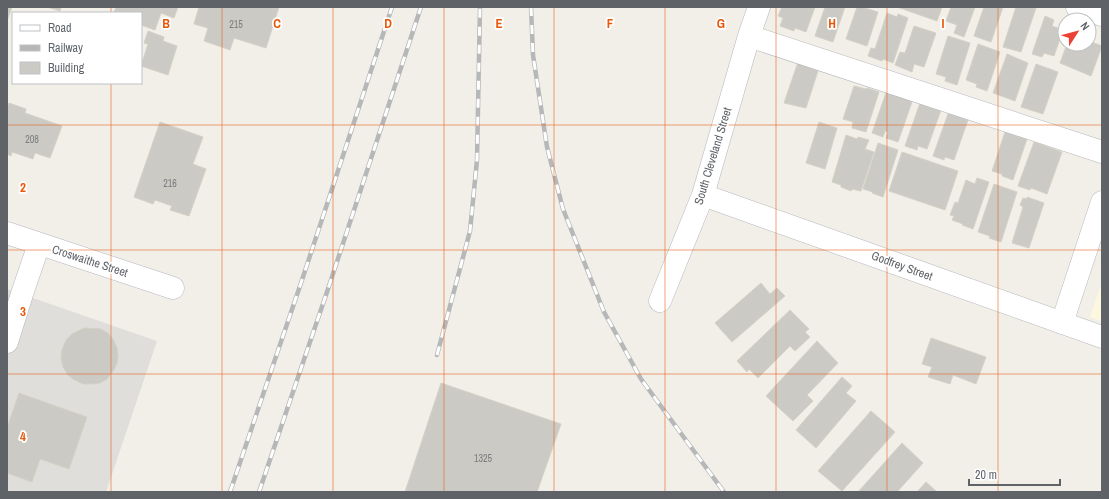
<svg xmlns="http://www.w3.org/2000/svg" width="1109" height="499" font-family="'Archivo Narrow',sans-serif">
  <rect width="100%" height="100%" fill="#f1efe8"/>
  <path fill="#fef7e0" d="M1102,282V321L1090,317Z"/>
  <path fill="#e0deda" d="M7,289L157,341L106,492H7Z"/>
  <path fill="#cccac5" stroke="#d6d1c6" d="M7,7H12L7,21Z
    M47,7H61L60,11Z
    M116,7H178L174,18L161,13L155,30L141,25V13H114Z
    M199,7H279L266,48L234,38L230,50L204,41L208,28L194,24Z
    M782,7H815L806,32L795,28L794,31L780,26L783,18L778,16Z
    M825,7H845L833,42L815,36Z
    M857,7H862L878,12L867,46L846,39Z
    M897,7H942L937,21Z
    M951,7H975L964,37L954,33L957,25L946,21Z
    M984,7H1003L991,42L974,36Z
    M1016,7L1036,8L1021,52L1003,47Z
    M887,13L897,17L898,14L908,18L893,63L883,59L882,61L868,56L871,48L875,49Z
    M1045,16L1054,20L1052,26L1063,30L1054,56L1044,53L1042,57L1032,54Z
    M914,26L936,33L924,67L914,64L912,72L895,65L900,52L905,53Z
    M148,31L164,37L163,41L177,46L168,75L141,66L148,44L144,43Z
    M948,36L970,43L957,85L945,81L946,77L936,74Z
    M1089,41L1102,46L1091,76L1060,63L1067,44H1089Z
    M978,44L1000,52L987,91L976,87L977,84L966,80Z
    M1007,54L1028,63L1015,101L993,93Z
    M798,62L809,66L808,67L818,71L806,108L784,103Z
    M1036,64L1058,72L1043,114L1021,107Z
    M854,86L866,89L867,88L879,92L866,132L852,128L853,122L843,119Z
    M887,90L913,99L898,142L886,138L888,132L885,131L883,137L872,133Z
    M921,100L941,110L927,149L918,146L917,150L905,146Z
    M9,103L26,109L25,113L62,126L50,158L35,153L33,159L12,152L11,156L7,154V110Z
    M949,111L968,120L954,160L945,157L944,160L933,156Z
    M160,122L203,137L193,164L206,169L189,216L170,210L172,206L155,200L153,204L134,197Z
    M819,122L837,128L825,169L806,163Z
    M1006,129L1028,136L1013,180L1002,176V174L992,171Z
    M846,135L857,139L858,137L869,140L865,149L874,152L861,191L852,189L851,191L841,187V185L832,182Z
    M1034,142L1062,152L1047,194L1031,188L1030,190L1018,186Z
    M878,143L898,150L883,197L872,193L873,192L863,189Z
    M902,152L958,171L945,210L889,191Z
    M977,178L989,182L973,229L962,225L963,224L952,220L954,216L950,215L955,202L958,203L966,180L975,184Z
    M994,184L1017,192L1001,242L989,238L990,236L978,232Z
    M1027,197L1044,203L1029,248L1012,243L1023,207L1020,205L1023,198L1027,199Z
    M761,283L770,294L777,288L785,296L732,342L715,323Z
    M790,310L809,329L805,332L810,337L795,351L790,346L758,378L749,369L747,372L737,361Z
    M84,328L101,329L108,333L113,339L117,348L118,355L117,363L114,370L107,379L100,383L92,384H83L73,379L68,375L63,367L61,358L62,350L66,340L72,334Z
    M931,338L986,357L976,384L953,375L950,384L928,377L932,367L922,364Z
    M817,341L838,363L807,395L813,401L793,421L766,396Z
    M842,377L852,386L846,393L856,401L816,448L796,430Z
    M441,383L561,424L537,492H405Z
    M19,393L87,417L69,469L40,459L32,482L7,473V428Z
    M871,411L895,432L842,491L818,471Z
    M902,443L923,463L897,492H858Z
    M926,482L936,491V492H917Z"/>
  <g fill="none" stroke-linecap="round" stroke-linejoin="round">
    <g stroke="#b5b8bc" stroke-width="23">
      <path id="minor" d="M1077,7L1102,15
        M749,36L1102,152
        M703,195L1102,337
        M7,233L173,288
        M660,301L703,195L749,36L759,7
        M1062,323L1102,202
        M7,342L22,294L39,244"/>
    </g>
    <use href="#minor" stroke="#fff" stroke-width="22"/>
    <g stroke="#b6b7b8" stroke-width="4.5">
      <path id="rail" d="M531,7L533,55L547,147L563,209L604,312L641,379L724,492
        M437,355L470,231L477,160L480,7
        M230,492L302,280L392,7
        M259,492L328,289L421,7"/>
    </g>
    <use href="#rail" stroke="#fff" stroke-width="3" stroke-dasharray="9" stroke-linecap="butt"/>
  </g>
  <path fill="none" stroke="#e8590c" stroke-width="1" stroke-opacity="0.55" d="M111,7V13M222,7V492M333,7V492M444,7V492M554,7V492M665,7V492M776,7V492M887,7V492M998,7V492M111,83V492M7,125H1102M7,250H1102M7,374H1102"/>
  <g text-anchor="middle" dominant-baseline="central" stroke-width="3.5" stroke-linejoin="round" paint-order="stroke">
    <g font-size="10" fill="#7a7d7f">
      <text x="236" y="24">215</text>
      <text x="32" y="139">208</text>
      <text x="170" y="183">216</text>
      <text x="483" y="458">1325</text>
    </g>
    <g font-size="12" fill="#5f6368" stroke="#fff">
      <text transform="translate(713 156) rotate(-73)">South Cleveland Street</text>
      <text transform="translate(90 261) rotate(18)">Croswaithe Street</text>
      <text transform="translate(902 266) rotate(20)">Godfrey Street</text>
    </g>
  </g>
  <g font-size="13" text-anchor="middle" font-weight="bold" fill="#e8590c" stroke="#fff" stroke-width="3.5" stroke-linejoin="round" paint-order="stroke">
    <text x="166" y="28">B</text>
    <text x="277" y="28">C</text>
    <text x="388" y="28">D</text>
    <text x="499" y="28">E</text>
    <text x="610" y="28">F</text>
    <text x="721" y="28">G</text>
    <text x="832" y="28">H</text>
    <text x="943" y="28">I</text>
    <text x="23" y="192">2</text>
    <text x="23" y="316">3</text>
    <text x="23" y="441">4</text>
  </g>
  <rect width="1109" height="499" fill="none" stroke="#5f6368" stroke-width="16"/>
  <rect x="12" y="12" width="130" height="72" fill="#ffffff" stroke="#bfc1c3"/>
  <rect x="20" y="25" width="20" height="6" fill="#ffffff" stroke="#bfc1c3"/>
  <text x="48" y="32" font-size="12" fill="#5f6368">Road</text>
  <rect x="20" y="45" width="20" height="6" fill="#b6b7b8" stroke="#bfc1c3"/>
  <text x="48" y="52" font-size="12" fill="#5f6368">Railway</text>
  <rect x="20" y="62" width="20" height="12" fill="#cccac5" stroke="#bfc1c3"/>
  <text x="48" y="72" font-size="12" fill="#5f6368">Building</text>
  <g transform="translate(1077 32) rotate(54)"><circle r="19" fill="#ffffff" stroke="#bfc1c3"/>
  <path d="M0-3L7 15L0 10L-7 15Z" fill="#ea4335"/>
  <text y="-6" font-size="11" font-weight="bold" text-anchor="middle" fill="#5f6368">N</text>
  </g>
  <path d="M969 479v6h91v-6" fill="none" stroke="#5f6368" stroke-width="2"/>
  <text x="975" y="479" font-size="12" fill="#5f6368" stroke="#ffffff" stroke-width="3" paint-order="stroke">20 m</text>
</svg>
